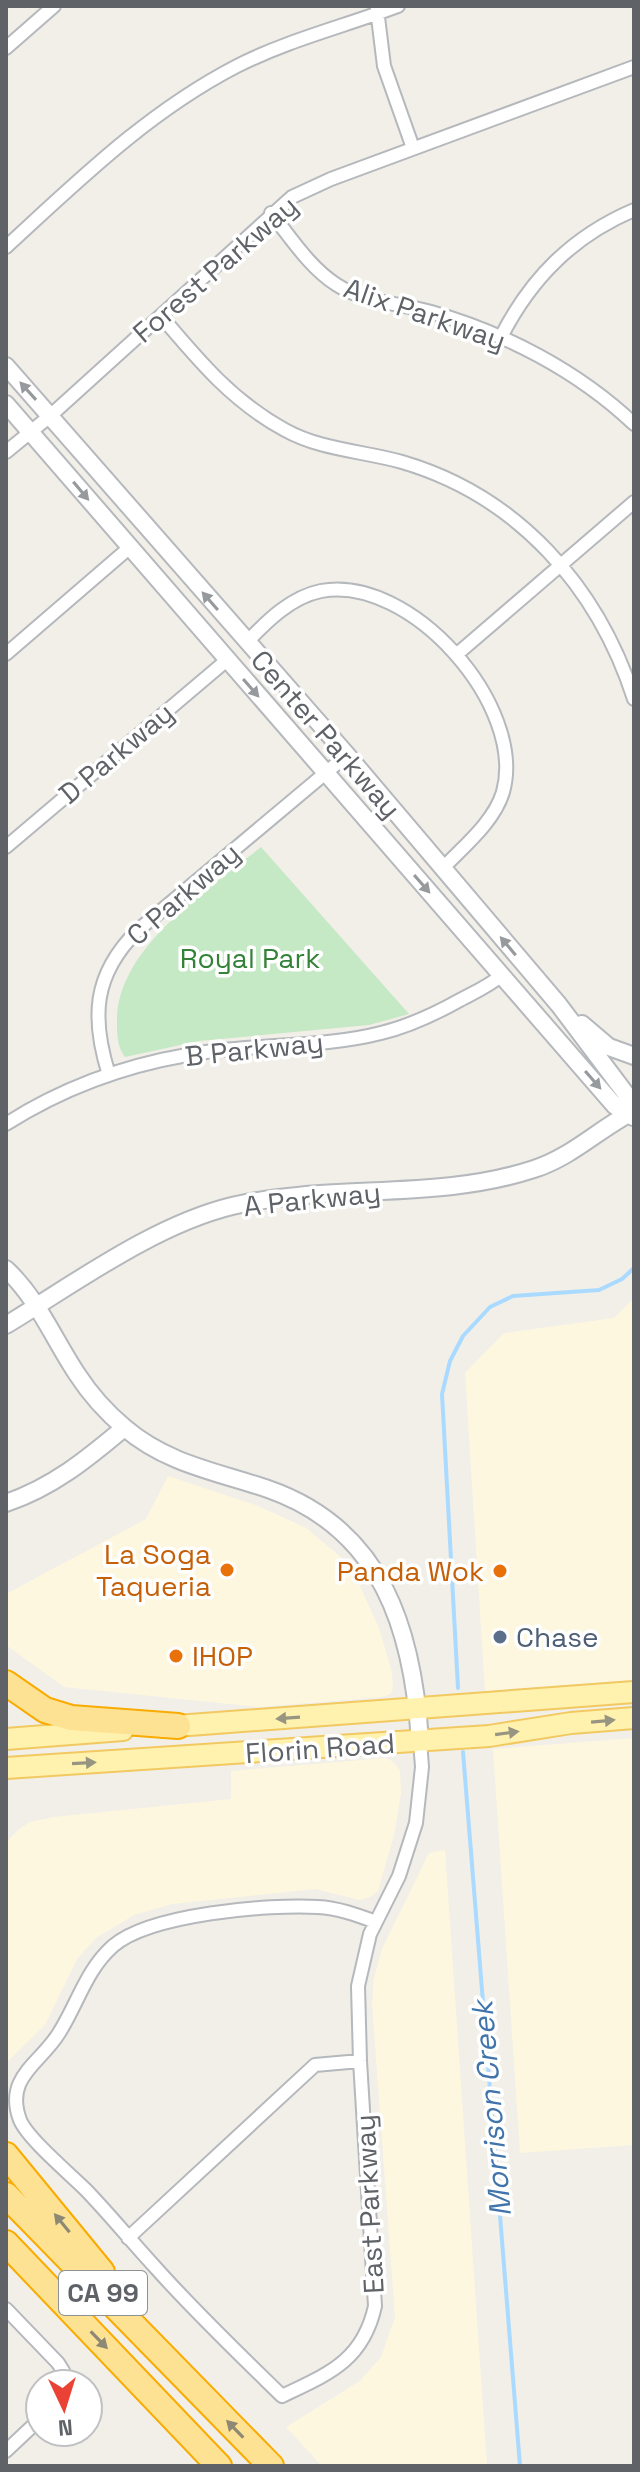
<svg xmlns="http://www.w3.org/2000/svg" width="640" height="2472" font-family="'Space Grotesk',sans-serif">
  <rect width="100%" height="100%" fill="#f1efe8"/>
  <path fill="#fef7e0" d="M634,1298V1680L485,1691L465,1373L504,1333L614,1318Z
    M168,1476L258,1506L306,1528L344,1560L358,1582L379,1628L392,1672L393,1688L391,1694L382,1697L259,1707L64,1687L6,1645V1594L146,1519Z
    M634,1738V2145L520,2153L493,1749Z
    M385,1758L394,1762L400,1771L401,1793L395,1831L378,1891L370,1897L360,1900L316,1889L172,1904L134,1915L96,1938L77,1959L45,2025L6,2063V1843L18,1830L30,1822L54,1817L231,1799V1771Z
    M445,1850L487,2466H322L286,2427L360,2381L381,2357L395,2317L372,2004L374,1978L382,1949L429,1853Z"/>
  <path fill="#c5e8c5" d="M261,847L409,1014L369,1025L199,1041L125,1057C117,1048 117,1033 117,1022C116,948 209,889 261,847Z"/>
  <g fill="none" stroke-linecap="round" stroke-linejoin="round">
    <path stroke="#aadaff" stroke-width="4" d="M458,1688L442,1394L450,1361L463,1336L490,1307L513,1296L599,1290L622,1279L634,1268
      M463,1752L520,2466"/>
    <g stroke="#b5b8bc" stroke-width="16">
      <path id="minor" d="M377,9L384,66L413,148
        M6,48L54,6
        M271,213C291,238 310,268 337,285C365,303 401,303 431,312C505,333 578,371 634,424
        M6,247C79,180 148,112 237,66C288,40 345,26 398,6
        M161,316C198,360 233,402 285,430C321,450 363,451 402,462C518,496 598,587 634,699
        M501,337C531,278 573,236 634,210
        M6,452L50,416L292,197L331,179L634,67
        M247,642C267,621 291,597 321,591C410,574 527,706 503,792C494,822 464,846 443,868
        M6,654L129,548
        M456,655L634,502
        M6,847L227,660
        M109,1075C91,1018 93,975 137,931L347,755
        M6,1124C61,1089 123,1066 187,1055C251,1043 318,1049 381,1033C410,1026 435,1014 460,1000C475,992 489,986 502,975
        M376,1922C357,1915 338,1908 318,1907C269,1904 150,1914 113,1946C86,1970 78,2003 59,2033C40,2064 4,2077 20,2120C28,2139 70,2174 86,2190C110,2215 132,2242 155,2267C195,2312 239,2354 282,2396C328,2374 363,2361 375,2306L360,2061L358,1986L370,1934L399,1876L416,1823L422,1767L420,1741
        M128,2238L315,2065L360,2061
        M6,2309L58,2363L63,2371L65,2384
        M6,2451L40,2419"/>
    </g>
    <g stroke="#b5b8bc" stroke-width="20">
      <path id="tertiary" d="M6,366L347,755L559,1005L626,1094L629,1113
        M6,404L615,1106L633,1117
        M582,1024L609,1047L634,1056
        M6,1269C38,1299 53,1338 77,1374C90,1394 107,1413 125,1428C167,1464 218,1472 268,1489C383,1529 413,1631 420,1741
        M6,1325C74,1284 154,1225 232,1206C331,1183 437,1201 534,1169C572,1157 600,1128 634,1111
        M6,1503C53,1487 87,1459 124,1428"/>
    </g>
    <g stroke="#f2c960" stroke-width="24">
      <path id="primary" d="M163,1727L634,1692
        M6,1739L123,1730
        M6,1768L489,1736L571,1723L634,1718"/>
    </g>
    <g stroke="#f9ab00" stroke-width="28">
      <path id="motorway" d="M6,1683L45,1710L71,1718L178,1726
        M6,2155L102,2272
        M6,2195L271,2466
        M6,2243L219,2466"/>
    </g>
    <use href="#minor" stroke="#fff" stroke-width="12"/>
    <use href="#tertiary" stroke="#fff" stroke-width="16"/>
    <use href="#primary" stroke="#fff2af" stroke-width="20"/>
    <use href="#motorway" stroke="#fde293" stroke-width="24"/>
  </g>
  <defs><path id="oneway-solid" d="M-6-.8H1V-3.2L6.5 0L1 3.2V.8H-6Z" transform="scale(2)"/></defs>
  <g fill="#979a9d">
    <use href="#oneway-solid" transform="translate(28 391) rotate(-132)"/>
    <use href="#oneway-solid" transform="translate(81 491) rotate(50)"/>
    <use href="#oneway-solid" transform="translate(210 601) rotate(-131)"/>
    <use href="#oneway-solid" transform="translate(251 688) rotate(49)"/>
    <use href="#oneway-solid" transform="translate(422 884) rotate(49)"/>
    <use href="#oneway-solid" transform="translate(508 946) rotate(-130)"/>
    <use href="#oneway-solid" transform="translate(593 1080) rotate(49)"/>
  </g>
  <g fill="#979581">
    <use href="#oneway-solid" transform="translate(288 1718) rotate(176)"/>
    <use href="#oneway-solid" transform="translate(603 1721) rotate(-5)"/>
    <use href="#oneway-solid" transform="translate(507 1733) rotate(-8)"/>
    <use href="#oneway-solid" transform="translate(84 1763) rotate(-3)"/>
  </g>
  <g fill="#8e8975">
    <use href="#oneway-solid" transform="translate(62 2223) rotate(-129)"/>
    <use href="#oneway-solid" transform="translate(99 2340) rotate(46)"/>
    <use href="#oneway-solid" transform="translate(235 2429) rotate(-134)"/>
  </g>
  <g fill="#e8710a" stroke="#fff" stroke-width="3">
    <circle cx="227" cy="1570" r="8"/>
    <circle cx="500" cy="1571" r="8"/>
    <circle cx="176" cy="1656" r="8"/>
  </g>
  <circle fill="#5c6f8a" stroke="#fff" stroke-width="3" cx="500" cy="1637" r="8"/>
  <g text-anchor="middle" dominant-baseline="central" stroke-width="7" stroke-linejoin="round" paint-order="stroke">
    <rect fill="#fff" stroke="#8f9295" stroke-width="2" x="59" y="2271" width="88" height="44" rx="6"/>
    <g font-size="26" font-weight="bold" fill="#5f6368">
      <text x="103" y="2293">CA 99</text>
    </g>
    <g font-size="28" fill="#5f6368" stroke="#fff">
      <text transform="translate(215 269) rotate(-41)">Forest Parkway</text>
      <text transform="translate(425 314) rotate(19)">Alix Parkway</text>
      <text transform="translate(326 734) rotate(49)">Center Parkway</text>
      <text transform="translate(116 753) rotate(-40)">D Parkway</text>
      <text transform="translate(183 894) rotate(-41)">C Parkway</text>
      <text transform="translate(254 1049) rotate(-6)">B Parkway</text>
      <text transform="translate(312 1199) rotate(-6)">A Parkway</text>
      <text transform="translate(320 1748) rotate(-4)">Florin Road</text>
      <text transform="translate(369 2204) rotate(-93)">East Parkway</text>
    </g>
    <g font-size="28" fill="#348238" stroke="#fff">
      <text x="250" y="958">Royal Park</text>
    </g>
    <g font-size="28" fill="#c56008" stroke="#fff" text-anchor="end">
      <text x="211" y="1554">La Soga<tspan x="211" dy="32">Taqueria</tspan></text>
      <text x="484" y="1571">Panda Wok</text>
      <text x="192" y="1656" text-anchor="start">IHOP</text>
    </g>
    <g font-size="28" fill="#4e5e75" stroke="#fff" text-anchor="start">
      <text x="516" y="1637">Chase</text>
    </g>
    <g font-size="30" font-style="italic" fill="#4174aa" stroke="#fff">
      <text transform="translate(491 2109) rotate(-95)">Morrison Creek</text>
    </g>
  </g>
  <rect width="640" height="2472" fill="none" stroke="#5f6368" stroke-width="16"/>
  <g transform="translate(64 2408) rotate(176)"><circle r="38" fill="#ffffff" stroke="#bfc1c3" stroke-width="2"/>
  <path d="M0-6L14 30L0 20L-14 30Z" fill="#ea4335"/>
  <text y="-12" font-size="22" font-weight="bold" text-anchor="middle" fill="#5f6368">N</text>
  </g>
</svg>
